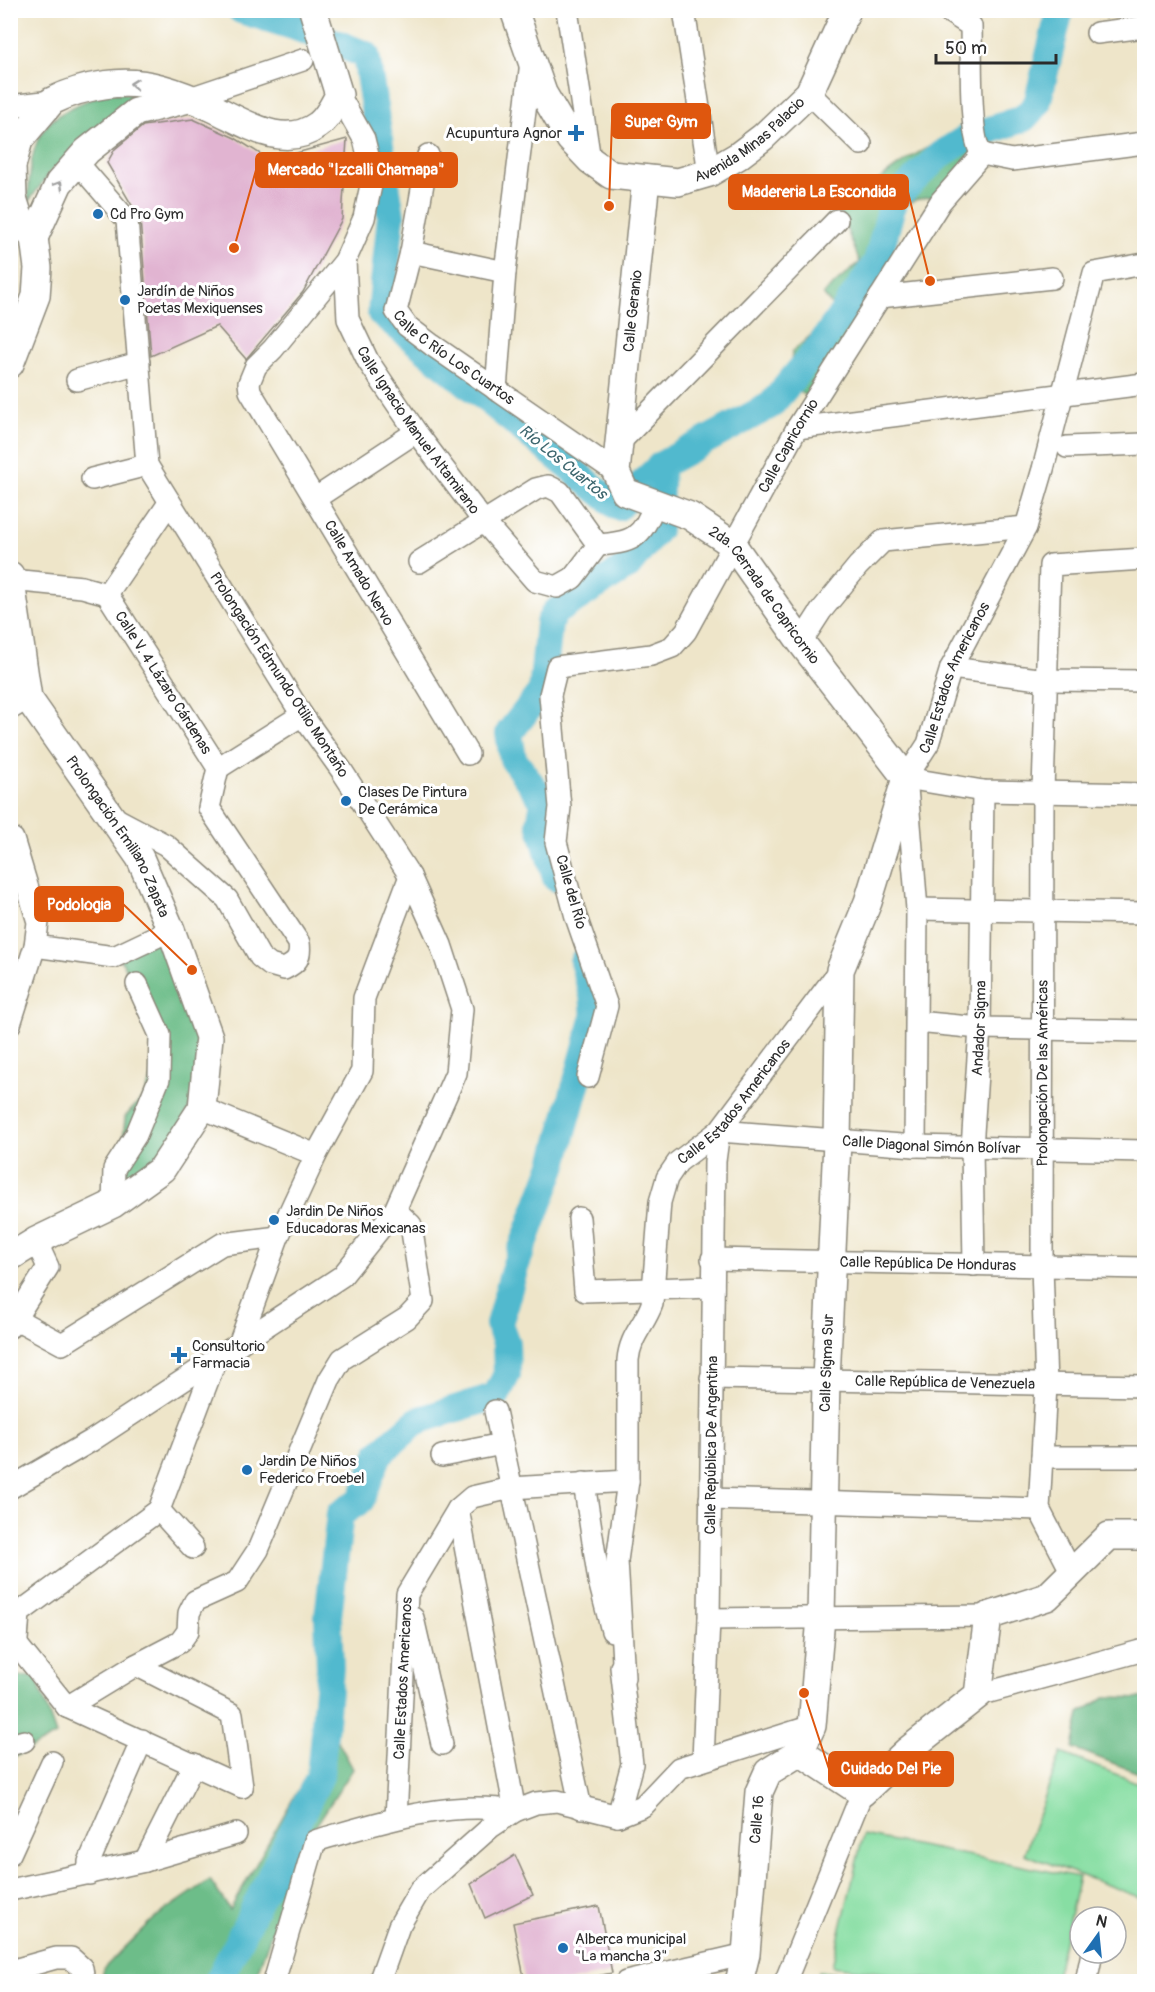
<svg xmlns="http://www.w3.org/2000/svg" width="1155" height="1992" font-family="Pangolin,sans-serif">
  <rect width="100%" height="100%" fill="#fff"/>
  <filter id="ink" filterUnits="userSpaceOnUse"><feTurbulence type="fractalNoise" baseFrequency=".0167" numOctaves="2"/><feDisplacementMap in="SourceGraphic" scale="12" xChannelSelector="R" yChannelSelector="G"/><feConvolveMatrix kernelMatrix="1 2 1 2 8 2 1 2 1" color-interpolation-filters="sRGB"/></filter>
  <filter id="wash" filterUnits="userSpaceOnUse"><feTurbulence type="fractalNoise" baseFrequency=".008" numOctaves="4" result="noise"/><feDisplacementMap in="SourceGraphic" scale="24" xChannelSelector="R" yChannelSelector="G"/><feGaussianBlur stdDeviation="1.35" result="paint"/><feColorMatrix in="noise" values="0 0 0 0 0 0 0 0 0 0 0 0 0 0 0 0 0 1.4 0 .05"/><feComposite in="paint" operator="in"/></filter>
  <g filter="url(#wash)">
    <rect width="100%" height="100%" fill="#eee5c9"/>
    <path fill="#87dea3" stroke="#598467" stroke-width="1.5" d="M1061,1753L1144,1785V1899L1024,1854Z
      M863,1835L1079,1877L1055,1981H943L832,1966Z
      M819,1971L897,1981H816Z"/>
    <path fill="#6dbd89" stroke="#4c745a" stroke-width="1.5" d="M109,92L161,97L69,156L52,170L28,202C31,129 41,117 109,92Z
      M970,131L978,155L941,199L928,197L915,200L904,207L897,218L894,228V266L811,399L779,378L791,364L792,352L837,312L823,294L860,262L840,213C874,182 924,141 970,131Z
      M169,934L206,1034L191,1104L162,1165L120,1185L125,1117L144,1096L155,1070L154,1023L119,956Z
      M11,1676L36,1677L56,1735L11,1759Z
      M1106,1697L1144,1698V1775L1073,1748L1080,1713Z
      M332,1730L353,1769L304,1844L254,1981H103V1969L156,1917L210,1880L230,1910Z"/>
    <g fill="none" stroke-linecap="round" stroke-linejoin="round">
      <path stroke="#51b9ce" stroke-width="28" d="M241,10L293,26L366,55L391,216L381,313L618,507L661,465L771,405L820,346L877,262L894,199L940,155L965,139L1024,118L1037,104L1060,10
        M556,878L540,823L544,802L513,759L509,733L542,691L549,623L555,612L628,566L658,528L661,465
        M218,1982L320,1776L330,1668L328,1617L340,1514L361,1500L379,1454L417,1421L496,1396L507,1374L506,1343L499,1324L515,1267L554,1164L595,1016L593,995L583,962"/>
    </g>
    <g id="blocks">
      <path fill="#e1b4d1" d="M193,119L235,138L265,157L289,155L347,139L342,219L303,292L246,359L217,326L151,356L140,219L107,163L115,149L143,126Z
        M515,1855L533,1895L485,1918L471,1884Z
        M599,1906L612,1973L568,1982H525L513,1923Z"/>
    </g>
  </g>
  <g filter="url(#ink)">
    <use href="#blocks" fill-opacity="0" stroke="#8c887a" stroke-width="1.5"/>
    <g fill="none" stroke-linecap="round" stroke-linejoin="round">
      <g stroke="#8c887a" stroke-width="24">
        <g id="minor">
          <path d="M567,10L590,160"/>
          <path d="M684,10L709,173"/>
          <path d="M946,10L971,26C972,50 968,138 982,154"/>
          <path d="M1097,33L1144,27"/>
          <path d="M809,93L861,144"/>
          <path id="s1" d="M339,95L364,139L373,176L364,218L345,261L273,349L256,366L249,383L250,391L468,754"/>
          <path d="M190,98L303,60"/>
          <path d="M10,106L52,101"/>
          <path d="M982,154L1012,160L1144,143"/>
          <path id="s2" d="M428,155L411,252L396,311L407,326L432,345L616,472"/>
          <path d="M411,252L505,272"/>
          <path id="s3" d="M345,261L348,319L368,361L416,432L484,522L535,581L557,587L573,578L598,545"/>
          <path d="M880,297L1052,278"/>
          <path d="M77,380L139,363"/>
          <path d="M496,390L505,272L531,62"/>
          <path d="M797,428L1144,384"/>
          <path d="M620,442L837,220"/>
          <path d="M1067,447L1144,444"/>
          <path d="M92,479L147,465"/>
          <path d="M316,498L416,432"/>
          <path d="M598,545C631,543 643,538 654,505"/>
          <path d="M419,562L536,489L548,486L560,492L598,545"/>
          <path d="M11,580L82,587L107,594"/>
          <path id="s4" d="M107,594L218,768L209,808L299,943C301,958 297,963 284,969L270,965L260,957L227,899L166,845L113,817"/>
          <path d="M107,594L169,503"/>
          <path d="M801,642L821,611L858,566L883,541L1026,527"/>
          <path d="M951,668L1047,680L1144,681"/>
          <path d="M10,709L28,698"/>
          <path d="M218,768L302,715"/>
          <path id="s5" d="M906,778L928,744L951,668L1026,527L1043,469L1094,273L1144,264"/>
          <path d="M906,778L983,791L1144,794"/>
          <path d="M907,788L917,909L915,1146"/>
          <path d="M10,840L13,839L38,922L35,946L10,1024"/>
          <path d="M917,909L1144,913"/>
          <path d="M35,946L114,957L171,930"/>
          <path d="M917,1022L980,1028L1144,1031"/>
          <path id="s6" d="M588,1077L607,1006L576,917L556,842L560,807L550,695L557,667L651,655L672,647L686,631L797,428L941,201L982,154"/>
          <path d="M202,1108L316,1155"/>
          <path id="s7" d="M719,1131L915,1146L1144,1151"/>
          <path d="M113,1204L114,1169L136,1135L159,1079L160,1035L137,984"/>
          <path d="M579,1218L585,1291L713,1287"/>
          <path id="s8" d="M712,1259L1144,1268"/>
          <path id="s9" d="M974,1265L972,1148L980,1028L983,791"/>
          <path d="M16,1319L62,1344L222,1244L278,1237"/>
          <path d="M10,1327L48,1267L36,1241"/>
          <path d="M239,1344L278,1237L316,1155L362,1071L364,998L410,876"/>
          <path id="s10" d="M711,1378L1144,1386"/>
          <path d="M495,1411L581,1808"/>
          <path d="M442,1456L502,1444"/>
          <path d="M1042,1457H1144"/>
          <path d="M584,1483L599,1581L612,1631"/>
          <path d="M10,1488L91,1441L342,1276L395,1210L456,1073L462,1009L441,945L410,876L342,771L302,715L147,465L127,220L76,161"/>
          <path d="M710,1499L1039,1509"/>
          <path d="M159,1510L216,1359"/>
          <path d="M159,1510L193,1548"/>
          <path id="s11" d="M1072,1573L1039,1509L1046,1386L1042,1266L1043,791L1050,565L1144,559"/>
          <path d="M413,1618L442,1744"/>
          <path d="M709,1619L988,1616"/>
          <path d="M10,1636L67,1707L242,1787"/>
          <path d="M17,1640L19,1613L159,1510"/>
          <path d="M136,1665L232,1714L242,1787"/>
          <path id="s12" d="M624,1678L617,1561L628,1481V1360C630,1336 644,1326 652,1304L660,1202L667,1178L678,1162L719,1131L840,970"/>
          <path d="M978,1695L1144,1650"/>
          <path d="M67,1707L136,1665L180,1642L188,1631L189,1613L195,1601L237,1582L258,1550L329,1380L342,1359L407,1318L423,1301L411,1225L395,1210"/>
          <path d="M10,1745L24,1741"/>
          <path id="s13" d="M703,1760L709,1619L715,1161L719,1131"/>
          <path d="M618,1816L632,1764L621,1667"/>
          <path id="s14" d="M396,1818L407,1594L458,1509L472,1497L511,1488L628,1481"/>
          <path d="M10,1854L52,1762"/>
          <path d="M145,1861L194,1764"/>
          <path d="M89,1874V1862L142,1740"/>
          <path d="M10,1890L145,1861L236,1834"/>
          <path d="M10,1971L56,1958H71L82,1968L84,1982"/>
          <path d="M274,1982L315,1841C381,1822 446,1800 515,1811L458,1509"/>
          <path d="M379,1982L399,1926L420,1890L491,1827L515,1811L536,1803L557,1801L618,1816L643,1806L679,1768L812,1726"/>
          <path d="M626,1982L746,1954"/>
          <path d="M785,1982L862,1793"/>
          <path d="M1086,1982L1092,1953"/>
        </g>
      </g>
      <g stroke="#8c887a" stroke-width="30">
        <g id="major">
          <path id="s15" d="M514,10L543,93L570,139L590,160L611,175L678,182L709,173L738,156L763,137L809,93L847,10"/>
          <path id="s16" d="M646,179L616,472L625,492L690,516L732,544L801,642L906,778L868,902L840,970L837,1142L826,1380L821,1617L812,1726L800,1752"/>
          <path d="M34,238L59,183L87,151L136,112L189,99"/>
          <path d="M10,364L36,296L38,268L34,238L21,223L13,198L12,166L19,140L52,101C84,85 125,78 160,88C179,93 198,101 215,109C247,124 284,150 318,125C328,118 333,106 339,95L313,10"/>
          <path id="s17" d="M10,575L28,698L140,858L171,930L209,1037L202,1108L162,1169L113,1204L36,1241L10,1257"/>
          <path d="M800,1752L862,1793L907,1751L978,1695L988,1616L1047,1597L1109,1536H1144"/>
          <path id="s18" d="M739,1982L746,1954L759,1792L768,1772L800,1752"/>
        </g>
      </g>
      <use href="#minor" stroke="#fff" stroke-width="21"/>
      <use href="#major" stroke="#fff" stroke-width="27"/>
    </g>
    <defs><path id="oneway-chevron" d="M-2-3.5L2.5 0L-2 3.5" fill="none" stroke-width="1.6" stroke-linecap="round" stroke-linejoin="round" transform="scale(1.5)"/></defs>
    <g stroke="#a0a0a0">
      <use href="#oneway-chevron" transform="translate(134 84) rotate(-174)"/>
      <use href="#oneway-chevron" transform="translate(59 185) rotate(-59)"/>
    </g>
  </g>
  <g fill="#1f6fb2" stroke="#fff" stroke-width="2">
    <path d="M573 124h6v6h6v6h-6v6h-6v-6h-6v-6h6z"/>
    <circle cx="98" cy="214" r="6"/>
    <circle cx="125" cy="300" r="6"/>
    <circle cx="346" cy="801" r="6"/>
    <circle cx="274" cy="1220" r="6"/>
    <path d="M176 1346h6v6h6v6h-6v6h-6v-6h-6v-6h6z"/>
    <circle cx="247" cy="1470" r="6"/>
    <circle cx="563" cy="1948" r="6"/>
  </g>
  <g text-anchor="middle" dominant-baseline="central" stroke-width="6" stroke-linejoin="round" paint-order="stroke">
    <g font-size="15" fill="#2b2b2b" stroke="#fff" text-anchor="start">
      <text x="562" y="133" text-anchor="end">Acupuntura Agnor</text>
      <text x="110" y="214">Cd Pro Gym</text>
      <text x="137" y="291">Jardín de Niños<tspan x="137" dy="17">Poetas Mexiquenses</tspan></text>
      <text x="358" y="792">Clases De Pintura<tspan x="358" dy="17">De Cerámica</tspan></text>
      <text x="286" y="1211">Jardin De Niños<tspan x="286" dy="17">Educadoras Mexicanas</tspan></text>
      <text x="192" y="1346">Consultorio<tspan x="192" dy="17">Farmacia</tspan></text>
      <text x="259" y="1461">Jardin De Niños<tspan x="259" dy="17">Federico Froebel</tspan></text>
      <text x="575" y="1939">Alberca municipal<tspan x="575" dy="17">"La mancha 3"</tspan></text>
    </g>
    <g font-size="15" fill="#2b2b2b" stroke="#fff">
      <text stroke="none"><textPath href="#s15" startOffset="348">Avenida Minas Palacio</textPath></text>
      <text transform="translate(633 311) rotate(-84)">Calle Geranio</text>
      <text stroke="none"><textPath href="#s2" startOffset="234">Calle C Río Los Cuartos</textPath></text>
      <text stroke="none"><textPath href="#s3" startOffset="190">Calle Ignacio Manuel Altamirano</textPath></text>
      <text stroke="none"><textPath href="#s6" startOffset="772">Calle Capricornio</textPath></text>
      <text stroke="none"><textPath href="#s1" startOffset="555">Calle Amado Nervo</textPath></text>
      <text stroke="none"><textPath href="#s16" startOffset="496">2da. Cerrada de Capricornio</textPath></text>
      <text transform="translate(279 675) rotate(57)">Prolongación Edmundo Otilio Montaño</text>
      <text stroke="none"><textPath href="#s5" startOffset="112">Calle Estados Americanos</textPath></text>
      <text stroke="none"><textPath href="#s4" startOffset="105">Calle V. 4 Lázaro Cárdenas</textPath></text>
      <text stroke="none"><textPath href="#s17" startOffset="290">Prolongación Emiliano Zapata</textPath></text>
      <text transform="translate(571 892) rotate(74)">Calle del Río</text>
      <text stroke="none"><textPath href="#s9" startOffset="237">Andador Sigma</textPath></text>
      <text stroke="none"><textPath href="#s11" startOffset="508">Prolongación De las Américas</textPath></text>
      <text stroke="none"><textPath href="#s12" startOffset="610">Calle Estados Americanos</textPath></text>
      <text stroke="none"><textPath href="#s7" startOffset="213">Calle Diagonal Simón Bolívar</textPath></text>
      <text stroke="none"><textPath href="#s8" startOffset="216">Calle República De Honduras</textPath></text>
      <text transform="translate(827 1363) rotate(-88)">Calle Sigma Sur</text>
      <text stroke="none"><textPath href="#s10" startOffset="234">Calle República de Venezuela</textPath></text>
      <text stroke="none"><textPath href="#s13" startOffset="315">Calle República De Argentina</textPath></text>
      <text stroke="none"><textPath href="#s14" startOffset="140">Calle Estados Americanos</textPath></text>
      <text stroke="none"><textPath href="#s18" startOffset="164">Calle 16</textPath></text>
    </g>
    <g font-size="16" font-style="italic" fill="#3a646c" stroke="#fff">
      <text transform="translate(563 462) rotate(39)">Río Los Cuartos</text>
    </g>
  </g>
  <path fill="none" stroke="#df570e" stroke-width="2" d="M609 206L612 121M234 248L256 170M930 281L908 192M192 970L123 904M804 1693L829 1769"/>
  <g fill="#df570e" stroke="#fff" stroke-width="2">
    <circle cx="609" cy="206" r="6"/>
    <circle cx="234" cy="248" r="6"/>
    <circle cx="930" cy="281" r="6"/>
    <circle cx="192" cy="970" r="6"/>
    <circle cx="804" cy="1693" r="6"/>
  </g>
  <g fill="#df570e" stroke="#df570e" stroke-width="2">
    <rect x="612" y="104" width="98" height="34" rx="6"/>
    <rect x="256" y="153" width="201" height="34" rx="6"/>
    <rect x="729" y="175" width="179" height="34" rx="6"/>
    <rect x="35" y="887" width="88" height="34" rx="6"/>
    <rect x="829" y="1752" width="124" height="34" rx="6"/>
  </g>
  <g font-size="16" text-anchor="middle" font-weight="bold" fill="#fff">
    <text x="661" y="127">Super Gym</text>
    <text x="356" y="175">Mercado "Izcalli Chamapa"</text>
    <text x="819" y="197">Madereria La Escondida</text>
    <text x="79" y="910">Podologia</text>
    <text x="891" y="1774">Cuidado Del Pie</text>
  </g>
  <rect width="1155" height="1992" fill="none" stroke="#fff" stroke-width="36"/>
  <g transform="translate(1098 1935) rotate(15)"><circle r="28" fill="#ffffff" stroke="#aaaaaa" stroke-width="1.5"/>
  <path d="M0-4.5L10 22L0 15L-10 22Z" fill="#1f6fb2"/>
  <text y="-9" font-size="16" font-weight="bold" text-anchor="middle" fill="#2b2b2b">N</text>
  </g>
  <path d="M936 54v9h120v-9" fill="none" stroke="#2b2b2b" stroke-width="3"/>
  <text x="945" y="54" font-size="18" fill="#2b2b2b" stroke="#ffffff" stroke-width="4.5" paint-order="stroke">50 m</text>
</svg>
